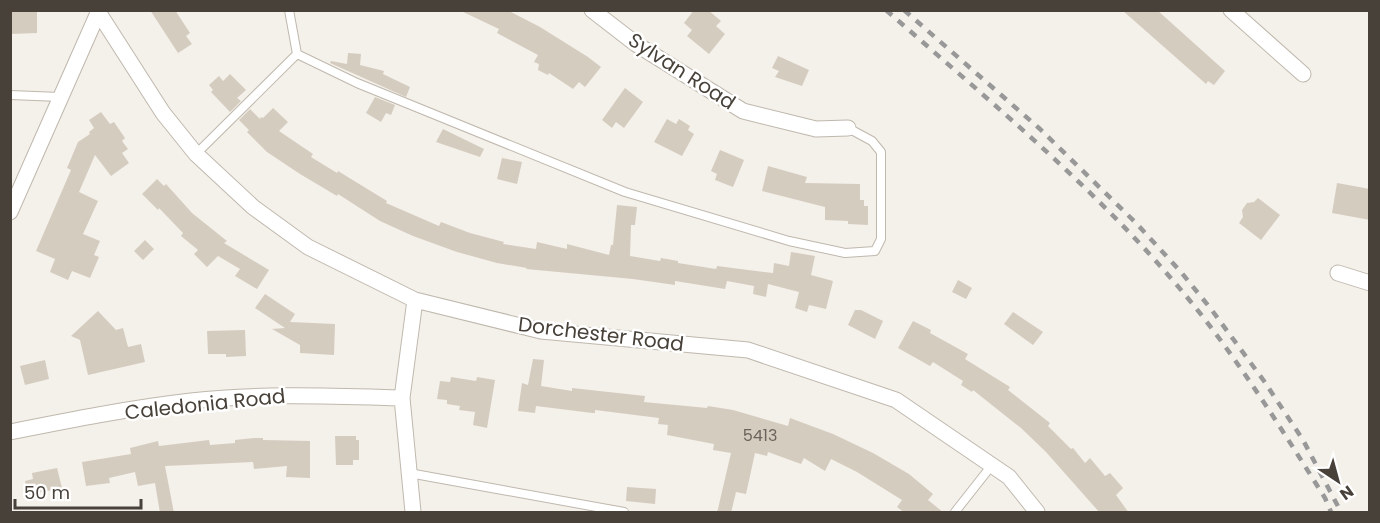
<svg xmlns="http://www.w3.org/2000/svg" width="1380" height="523" font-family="Poppins,sans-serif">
  <rect width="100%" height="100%" fill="#f4f0ea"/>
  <path fill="#d5ccc0" d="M37,10V33L10,34V11Z
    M150,10H175L190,33L186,36L192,44L178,53Z
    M459,10H507L540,27L588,57L601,67L585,87L579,82L573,89L549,73L548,75L538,70L539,64L534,62L538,55L497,33L499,29Z
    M694,10H708L721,21L716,26L725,34L709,54L687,36L692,30L684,23Z
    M1122,10H1157L1225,71L1214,85L1208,81L1206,84Z
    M348,53L361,54L360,65L384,71L383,74L410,87L406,97L330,63L331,61L347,64Z
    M778,56L809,70L802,86L775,77L779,71L772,68Z
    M230,74L246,90L237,98L241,101L230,112L211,92L213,90L209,85L219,76L223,81Z
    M625,88L643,102L624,128L616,122L612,128L602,120Z
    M375,97L395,105L391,115L386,113L381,122L366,113Z
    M273,108L288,122L279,131L313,154L311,157L337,173L338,171L387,201L386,203L439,226L441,222L470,233L504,242L503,244L536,249L537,242L567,249V244L609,255L611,245H613L617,205L637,207L635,225H631L630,256L660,261L661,258L678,261V263L716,269L717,266L773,273L774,263L789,266L791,252L815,256L811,275L833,281L826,309L809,305L807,312L795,308L799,292L768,284L766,297L753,294L754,286L727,281L725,289L675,281V285L633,279L526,269L527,268L497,263L457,252L413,236L380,221L338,194L337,196L300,174L267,152L247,132L249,130L239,120L250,109L260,119L261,117L263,118Z
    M101,112L110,124L114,122L125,138L122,141L128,149L122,153L129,163L111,176L95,155L79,192L98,201L83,234L100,241L94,255L99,257L90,278L72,271L68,280L50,272L55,259L36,251L71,170L67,168L78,142L90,134L89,132L94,128L89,120Z
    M667,119L676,124L679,119L690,126L688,130L694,134L682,156L654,142Z
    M443,129L484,149L480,157L436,142Z
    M720,150L744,160L733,187L715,180L717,174L711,171Z
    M502,158L522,162L517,184L497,179Z
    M768,166L807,177L805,183L860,184V200H864V206H868V225L848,224V221L825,220V207L762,191Z
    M157,179L164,186L166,184L192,213L227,241L224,243L269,270L257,289L235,276L240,269L218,256L207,267L194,254L198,250L181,236L183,233L159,208L158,210L142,194Z
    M1337,183L1370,189V220L1332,213Z
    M1258,198L1280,215L1261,240L1239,223L1243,217L1242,210L1247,203L1254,202Z
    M145,240L154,249L143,260L134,251Z
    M958,280L972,288L966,299L952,292Z
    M265,294L295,314L290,322L335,324L334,355L300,353V345L272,329L285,328L255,308Z
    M855,310H861L883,321L875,339L848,325Z
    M98,311L116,330L123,328L128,347L141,344L145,362L88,375L80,340L71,336Z
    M1013,312L1043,332L1033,345L1004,324Z
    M913,321L931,330L930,333L968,354L965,359L1010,387L1008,390L1050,423L1048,426L1071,449L1073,448L1085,463L1090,458L1105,476L1110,473L1123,488L1116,495L1129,513H1100L1046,452L1021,428L973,390L972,392L961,385L963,381L933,362L930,366L898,348Z
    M245,330L246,356L226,357V354H208L207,331Z
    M533,359L544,360L541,386L572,391V388L645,396L644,402L707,408L708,406L733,410L788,426L790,418L833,434L873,453L909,474L933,494L928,500L944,513H905L897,507L902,500L857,472L831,459L825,471L804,458L801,464L768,452L767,456L755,453L746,494L736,492L731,513H717L731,453L713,450L714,444L667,435L668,425L658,424L659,418L595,410V413H592L536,406L535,413L518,411L522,383L528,385Z
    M45,360L49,379L25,385L20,366Z
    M451,377L476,381L477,377L495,380L487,428L473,425L475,412L459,410L460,406L447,404V400L437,399L440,381L450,382Z
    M335,436H356V440H359V460H353V465H336Z
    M254,438H263V440L310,441V478L286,477L287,466L254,469L253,462L165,466L174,513H160L155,483L138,486L135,472L109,478L110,483L86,486L82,462L131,454L130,448L158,441L159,446L209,440L210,445L235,443V440Z
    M57,468L62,488L28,495L25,481L33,479L32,473Z
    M627,487L656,489L655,504L626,501Z"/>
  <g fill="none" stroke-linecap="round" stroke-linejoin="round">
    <g stroke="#bfb8ad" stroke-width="10">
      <path id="service" d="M297,54L357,83L625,192L789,241L845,253L875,251L881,239V152L872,141L848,128
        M10,95L60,97
        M196,154L297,54L289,10
        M409,473L624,512
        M955,512L992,465"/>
    </g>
    <g stroke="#bfb8ad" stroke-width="17">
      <path id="minor" d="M97,10L163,113L196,154L253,207L308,247L415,300L541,331L748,350L896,400L1009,477L1037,512
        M592,10L636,44L743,111L816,129L848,128
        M1231,10L1303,74
        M10,212L98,13
        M1338,273L1370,283
        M10,432C70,420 130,408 191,401C261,393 332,396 402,398
        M413,512L402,398L415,300"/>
    </g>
    <use href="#service" stroke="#fff" stroke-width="8"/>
    <use href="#minor" stroke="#fff" stroke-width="15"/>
    <path stroke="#989898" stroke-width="4.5" stroke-dasharray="8 8" stroke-linecap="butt" d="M886,10C996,107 1112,201 1203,317C1248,375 1286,436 1325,498L1331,512
      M904,10L1040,129L1136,223L1181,272L1211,309L1264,381L1303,440L1341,512"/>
  </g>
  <g text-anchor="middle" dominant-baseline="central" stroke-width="5" stroke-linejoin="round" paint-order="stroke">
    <g font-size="16" fill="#6a645b">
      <text x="760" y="435">5413</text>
    </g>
    <g font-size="20" fill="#474139" stroke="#fff">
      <text transform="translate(682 71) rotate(33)">Sylvan Road</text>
      <text transform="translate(601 334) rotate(7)">Dorchester Road</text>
      <text transform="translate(205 404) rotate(-6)">Caledonia Road</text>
    </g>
  </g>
  <rect width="1380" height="523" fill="none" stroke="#474139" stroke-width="24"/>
  <g transform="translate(1338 481) rotate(144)" stroke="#ffffff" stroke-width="4.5" paint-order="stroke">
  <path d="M0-4.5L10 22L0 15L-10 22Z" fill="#474139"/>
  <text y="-9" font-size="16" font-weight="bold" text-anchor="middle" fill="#474139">N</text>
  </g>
  <path d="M15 499v9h126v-9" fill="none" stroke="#474139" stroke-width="3"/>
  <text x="24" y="499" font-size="18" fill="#474139" stroke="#ffffff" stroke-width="4.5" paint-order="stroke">50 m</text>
</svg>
